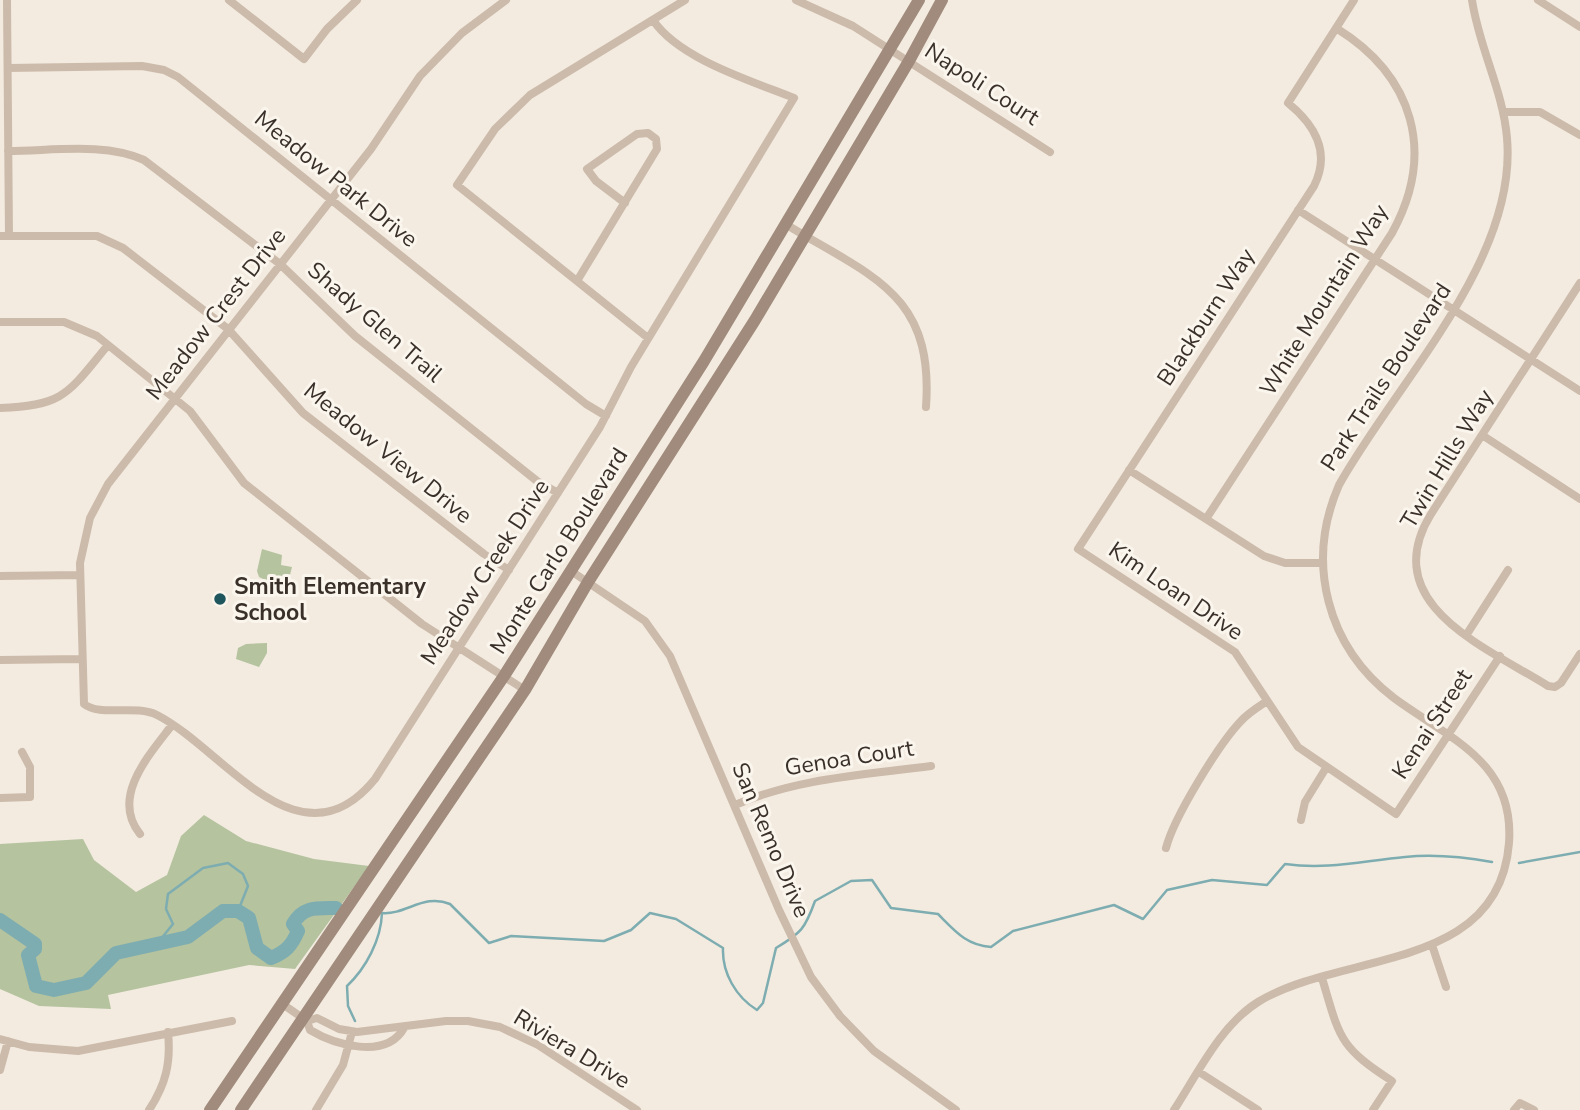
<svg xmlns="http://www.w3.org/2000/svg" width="1580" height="1110" font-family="'Nunito Sans',sans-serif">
  <rect width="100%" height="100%" fill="#f3ebe0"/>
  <path fill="#b5c39f" d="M262,549L282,555L281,565L292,567L289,579L278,576L276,585L259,577L257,571Z
    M267,643V653L259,667L236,659L238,648L246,644Z
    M204,815L246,841L314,859L369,866L295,969L249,965L108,995L111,1009L39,1006L0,989V844L83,839L94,860L136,892L167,875L181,836Z"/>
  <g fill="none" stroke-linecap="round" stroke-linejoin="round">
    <path stroke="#7eadb1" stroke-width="2.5" d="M1519,863L1580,852
      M156,945L173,924L166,909L168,894L203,868L228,863L243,874L248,886L238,911
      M355,1021L348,1006L347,986C366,968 381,940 382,913C406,915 424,893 450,904L489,943L511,936L604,941L631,930L650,913L676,919L723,948C722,973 736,997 757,1010L763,1003L776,948C801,933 805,929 815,901L851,881L872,880L891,908L938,914C955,931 966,945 991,947L1013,931L1114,905L1143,919L1167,890L1212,880L1267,885L1285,864C1327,870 1362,861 1405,857C1434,854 1464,857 1492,862"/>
    <path stroke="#7eadb1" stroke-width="14" d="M0,920L35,944V949L28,955L36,986L54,990L86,983L116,953L188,937L223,911H238L249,918L257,948L271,958C286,952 292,945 298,931L293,924C303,906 317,908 336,908"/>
    <path stroke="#ccbbab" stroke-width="8" d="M7,0L9,236
      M229,0L304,59L327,29L357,0
      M506,0L462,33L420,76L371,149L108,484L90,518L80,563L84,704C100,717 135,704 157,715C224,749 299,872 375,779L600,427L631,367L794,98C752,81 679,59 653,20
      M796,0L853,26L1050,152
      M1354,0L1288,103C1315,125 1331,152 1314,186L1078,549L1235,652L1298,747L1396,814L1500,656
      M1538,0L1580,27
      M8,68L142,66L164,70L178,77L586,404L606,416
      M1503,112H1540L1580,135
      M8,151C51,151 105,142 144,160L280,264L355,336L537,481L558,493
      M1298,210L1580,391
      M787,225C872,277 934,293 926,407
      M0,236H97L123,248L228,329L303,413L484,554L509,570
      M577,281L657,149L656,139L648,133L637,134L587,169L596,181L625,203
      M1580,283L1431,514C1376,604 1486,647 1548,686L1555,687L1561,683L1580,654
      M0,322H64L97,336L190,411L244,483L422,624L525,690
      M648,338L457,185L495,129L530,95L685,0
      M0,408C65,406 69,392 108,345
      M1482,435L1580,499
      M1129,470L1264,556L1285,563H1322
      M1206,519L1392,233C1436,153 1414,76 1336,28
      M571,571L645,621L670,656L779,910L811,977L840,1016L874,1051L956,1110
      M0,576L79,575
      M1467,634L1508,570
      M0,660L81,659
      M0,798L30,797V767L22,752
      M735,805C798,778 864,775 931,766
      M1301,820L1305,802L1326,768
      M140,834C110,797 150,754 172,725
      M1166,848C1174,817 1219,744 1241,721C1248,713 1258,707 1267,701
      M1432,945L1446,987
      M1322,978C1340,1038 1338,1046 1392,1081L1373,1110
      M281,1003L307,1021L310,1030C335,1045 386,1060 404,1028
      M307,1021L317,1018L339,1029L357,1032L446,1021H468L500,1027L538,1045L637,1110
      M0,1039L29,1047L78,1051L232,1021
      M0,1070L8,1041
      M1199,1072L1258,1110
      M149,1110C166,1084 171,1063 168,1032
      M316,1110L343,1065L352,1032
      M1174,1110C1198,1073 1220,1026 1258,1002C1341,951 1499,973 1509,843C1515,761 1448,738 1394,698C1327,647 1305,563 1339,485C1396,383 1518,260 1507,138C1503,90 1479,48 1472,0
      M1514,1110L1520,1103L1534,1110"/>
    <path stroke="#a08b7c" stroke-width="12" d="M210,1110L504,676L704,361L919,0
      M241,1110L525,690L588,582L755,320L909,61L942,0"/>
  </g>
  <circle fill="#1f555c" stroke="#faf5ed" stroke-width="2.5" cx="220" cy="599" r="7"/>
  <g text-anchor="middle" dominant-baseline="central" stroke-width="6" stroke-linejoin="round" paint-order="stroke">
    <g font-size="23" fill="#3a302a" stroke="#faf5ed">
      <text transform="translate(982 84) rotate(33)">Napoli Court</text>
      <text transform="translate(336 179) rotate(39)">Meadow Park Drive</text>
      <text transform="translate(1324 300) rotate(-58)">White Mountain Way</text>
      <text transform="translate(216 314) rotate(-52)">Meadow Crest Drive</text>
      <text transform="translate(1206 317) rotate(-57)">Blackburn Way</text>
      <text transform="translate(375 322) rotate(41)">Shady Glen Trail</text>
      <text transform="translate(1386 377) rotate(-57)">Park Trails Boulevard</text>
      <text transform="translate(388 453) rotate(39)">Meadow View Drive</text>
      <text transform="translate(1447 459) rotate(-59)">Twin Hills Way</text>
      <text transform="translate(559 551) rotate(-58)">Monte Carlo Boulevard</text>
      <text transform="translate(485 572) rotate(-57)">Meadow Creek Drive</text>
      <text transform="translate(1176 591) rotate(34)">Kim Loan Drive</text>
      <text transform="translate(1432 724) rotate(-57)">Kenai Street</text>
      <text transform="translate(849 758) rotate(-9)">Genoa Court</text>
      <text transform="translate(771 840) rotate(67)">San Remo Drive</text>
      <text transform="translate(572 1049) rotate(31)">Riviera Drive</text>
    </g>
    <g font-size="23" font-weight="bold" fill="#3a302a" stroke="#faf5ed" text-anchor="start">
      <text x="234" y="586">Smith Elementary<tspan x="234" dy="26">School</tspan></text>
    </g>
  </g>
</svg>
